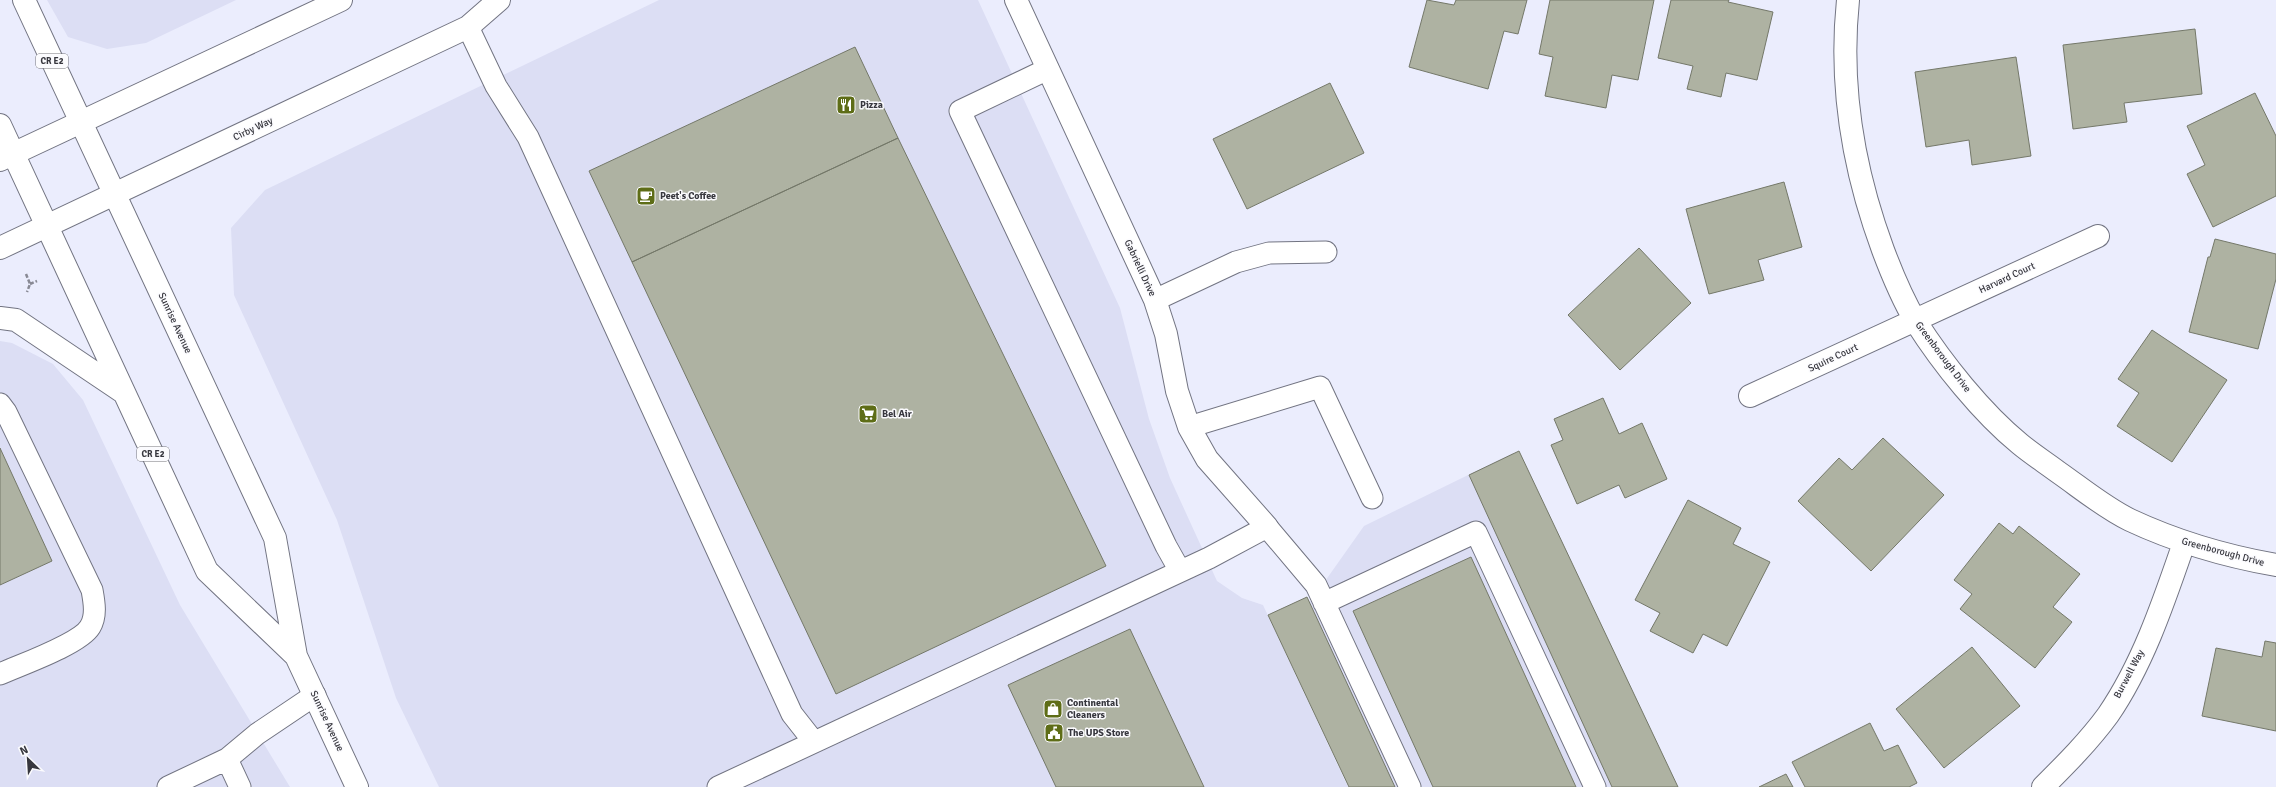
<svg xmlns="http://www.w3.org/2000/svg" width="2276" height="787" font-family="Signika,sans-serif">
  <rect width="100%" height="100%" fill="#ebedfd"/>
  <path fill="#dcdef4" d="M47,0H236L146,43L107,49L68,37Z
    M659,0H978L1120,308L1149,419L1170,478L1217,581L1242,598L1263,605L1348,787H439L396,698L337,520L234,295L231,228L265,190Z
    M0,341L12,343L53,364L83,400L180,605L290,787H0Z
    M1513,453L1671,787H1350L1272,618L1311,601L1364,526Z"/>
  <path fill="#aeb2a2" stroke="#747869" d="M1427,0L1454,5L1456,0H1527L1518,34L1504,31L1488,89L1409,67Z
    M1550,0H1654L1638,80L1612,75L1606,108L1545,96L1553,57L1539,54Z
    M1671,0H1729L1728,2L1773,12L1757,80L1726,73L1721,97L1687,89L1693,66L1658,58Z
    M2195,29L2202,94L2124,103L2127,122L2073,129L2063,45Z
    M855,47L898,138L632,262L589,171Z
    M2016,57L2031,156L1972,165L1969,140L1926,147L1915,72Z
    M1330,83L1364,153L1247,209L1213,139Z
    M2255,93L2276,136V196L2213,227L2187,174L2205,165L2187,126Z
    M898,138L1106,566L836,694L632,262Z
    M1784,182L1802,247L1758,260L1764,280L1709,294L1686,209Z
    M2215,239L2276,254V279L2258,349L2189,332L2208,257H2210Z
    M1639,248L1691,303L1620,370L1568,315Z
    M2152,330L2227,380L2172,462L2117,426L2139,393L2118,379Z
    M1603,398L1619,434L1642,423L1667,479L1625,498L1619,485L1577,504L1551,445L1563,440L1554,419Z
    M1883,438L1944,495L1871,571L1798,501L1839,458L1852,470Z
    M0,448L52,561L0,585Z
    M1519,451L1678,787H1612L1469,475Z
    M1688,500L1741,528L1733,544L1770,562L1727,646L1703,634L1693,653L1650,631L1660,613L1635,600Z
    M1999,523L2013,534L2019,526L2080,574L2053,607L2072,622L2035,668L1960,609L1972,594L1954,580Z
    M1471,557L1576,787H1433L1353,611Z
    M1307,597L1395,787H1349L1268,615Z
    M1130,629L1204,787H1056L1008,685Z
    M2265,641L2276,643V731L2202,716L2216,648L2262,657Z
    M1972,647L2020,706L1944,768L1896,709Z
    M1870,723L1884,751L1898,745L1917,783L1909,787H1805L1792,762Z
    M1786,774L1793,787H1759Z"/>
  <g fill="none" stroke-linecap="round" stroke-linejoin="round">
    <g stroke="#727482" stroke-width="23">
      <path id="service" d="M468,27L496,86L528,137L792,714L814,742
        M1048,69L960,111L1166,546L1180,571
        M1155,300L1236,262L1269,253L1326,252
        M0,404L6,412L92,590C94,601 97,616 90,627C80,644 20,665 0,674
        M1189,427L1320,387L1372,498
        M1324,603L1476,532L1595,787
        M227,759L240,787
        M168,787L227,759L257,734L315,695
        M718,787L1209,558L1267,527L1316,585L1410,787"/>
    </g>
    <g stroke="#727482" stroke-width="24">
      <path id="minor" d="M1016,0L1155,300L1166,334L1177,391L1189,427L1207,459L1267,527
        M1848,0C1839,86 1853,169 1883,250C1892,274 1903,300 1916,322C1942,363 1982,413 2020,444C2032,454 2046,463 2058,472C2081,488 2105,508 2130,520C2177,542 2225,556 2276,565
        M1750,396L2098,236
        M2043,787C2066,764 2089,741 2108,715C2143,664 2164,601 2184,543"/>
    </g>
    <g stroke="#727482" stroke-width="24">
      <path id="secondary" d="M0,160L341,0
        M0,248L468,27L499,0"/>
    </g>
    <g stroke="#727482" stroke-width="24">
      <path id="primary" d="M24,0L275,538L296,656L357,787
        M0,125L207,571L296,656
        M0,318L16,320L123,392"/>
    </g>
    <path stroke="#888994" stroke-width="2.5" stroke-dasharray="4 2" stroke-linecap="butt" d="M26,274L30,284L27,292
      M30,284L37,281"/>
    <use href="#service" stroke="#fff" stroke-width="21"/>
    <use href="#minor" stroke="#fff" stroke-width="22"/>
    <use href="#secondary" stroke="#fff" stroke-width="22"/>
    <use href="#primary" stroke="#fff" stroke-width="22"/>
  </g>
  <defs>
    <g id="restaurant-square" transform="scale(1)"><rect x="-9" y="-9" width="18" height="18" rx="4" fill="#5e6d17" stroke="#fbfbfe"/><path d="M-5-6h1v4h1v-4h1v4h1v-4h1v5L-1.5 .5V6h-2V.5L-5-1ZM5-6V6H3V1.5H1.5Q1.5-4 5-6Z" fill="#fff"/></g>
    <g id="cafe-square" transform="scale(1)"><rect x="-9" y="-9" width="18" height="18" rx="4" fill="#5e6d17" stroke="#fbfbfe"/><path d="M-5.5-4.5H6V0H3Q3 3.5 0 3.5H-2.5Q-5.5 3.5-5.5 0ZM3-3.2v2h1.7v-2ZM-6 4.5H4V6H-6Z" fill="#fff"/></g>
    <g id="supermarket-square" transform="scale(1)"><rect x="-9" y="-9" width="18" height="18" rx="4" fill="#5e6d17" stroke="#fbfbfe"/><path d="M-6-5.5h2.5l.6 2H6L4.5 2H-2.5L-4.4-4H-6ZM-1.5 3.2a1.3 1.3 0 1 0 .1 0ZM3 3.2a1.3 1.3 0 1 0 .1 0Z" fill="#fff"/></g>
    <g id="shop-square" transform="scale(1)"><rect x="-9" y="-9" width="18" height="18" rx="4" fill="#5e6d17" stroke="#fbfbfe"/><path d="M-5-2.5h2.3a2.7 3.5 0 0 1 5.4 0H5L5.5 6h-11ZM-1.5-2.5h3a1.5 2.3 0 0 0-3 0Z" fill="#fff"/></g>
    <g id="civic-square" transform="scale(1)"><rect x="-9" y="-9" width="18" height="18" rx="4" fill="#5e6d17" stroke="#fbfbfe"/><path d="M-.6-6.5H3V-4.5H.6V-3L4-1V1h2V6H-6V1h2V-1L-.6-3ZM-1.2 2.5V6h2.4V2.5Z" fill="#fff"/></g>
  </defs>
  <g fill-rule="evenodd">
    <use href="#restaurant-square" x="846" y="105"/>
    <use href="#cafe-square" x="646" y="196"/>
    <use href="#supermarket-square" x="868" y="414"/>
    <use href="#shop-square" x="1053" y="709"/>
    <use href="#civic-square" x="1054" y="733"/>
  </g>
  <g text-anchor="middle" dominant-baseline="central" stroke-width="3" stroke-linejoin="round" paint-order="stroke">
    <g fill="#fbfbfe" stroke="#727278" stroke-width="1">
      <rect x="36" y="54" width="32" height="14" rx="3"/>
      <rect x="137" y="447" width="32" height="14" rx="3"/>
    </g>
    <g font-size="9" font-weight="bold" fill="#37373e">
      <text x="52" y="61">CR E2</text>
      <text x="153" y="454">CR E2</text>
    </g>
    <g font-size="10" font-weight="bold" fill="#37373e" stroke="#fbfbfe" text-anchor="start">
      <text x="860" y="105">Pizza</text>
      <text x="660" y="196">Peet's Coffee</text>
      <text x="882" y="414">Bel Air</text>
      <text x="1067" y="703">Continental<tspan x="1067" dy="12">Cleaners</tspan></text>
      <text x="1068" y="733">The UPS Store</text>
    </g>
    <g font-size="10" fill="#37373e" stroke="#fbfbfe">
      <text transform="translate(253 129) rotate(-25)">Cirby Way</text>
      <text transform="translate(1140 268) rotate(65)">Gabrielli Drive</text>
      <text transform="translate(2007 278) rotate(-25)">Harvard Court</text>
      <text transform="translate(175 323) rotate(65)">Sunrise Avenue</text>
      <text transform="translate(1943 357) rotate(53)">Greenborough Drive</text>
      <text transform="translate(1833 358) rotate(-25)">Squire Court</text>
      <text transform="translate(2223 552) rotate(15)">Greenborough Drive</text>
      <text transform="translate(2129 674) rotate(-62)">Burwell Way</text>
      <text transform="translate(327 721) rotate(65)">Sunrise Avenue</text>
    </g>
  </g>
  <g transform="translate(28 759) rotate(335)" stroke="#fbfbfe" stroke-width="3" paint-order="stroke">
  <path d="M0-3L7 15L0 10L-7 15Z" fill="#37373e"/>
  <text y="-6" font-size="11" font-weight="bold" text-anchor="middle" fill="#37373e">N</text>
  </g>
</svg>
